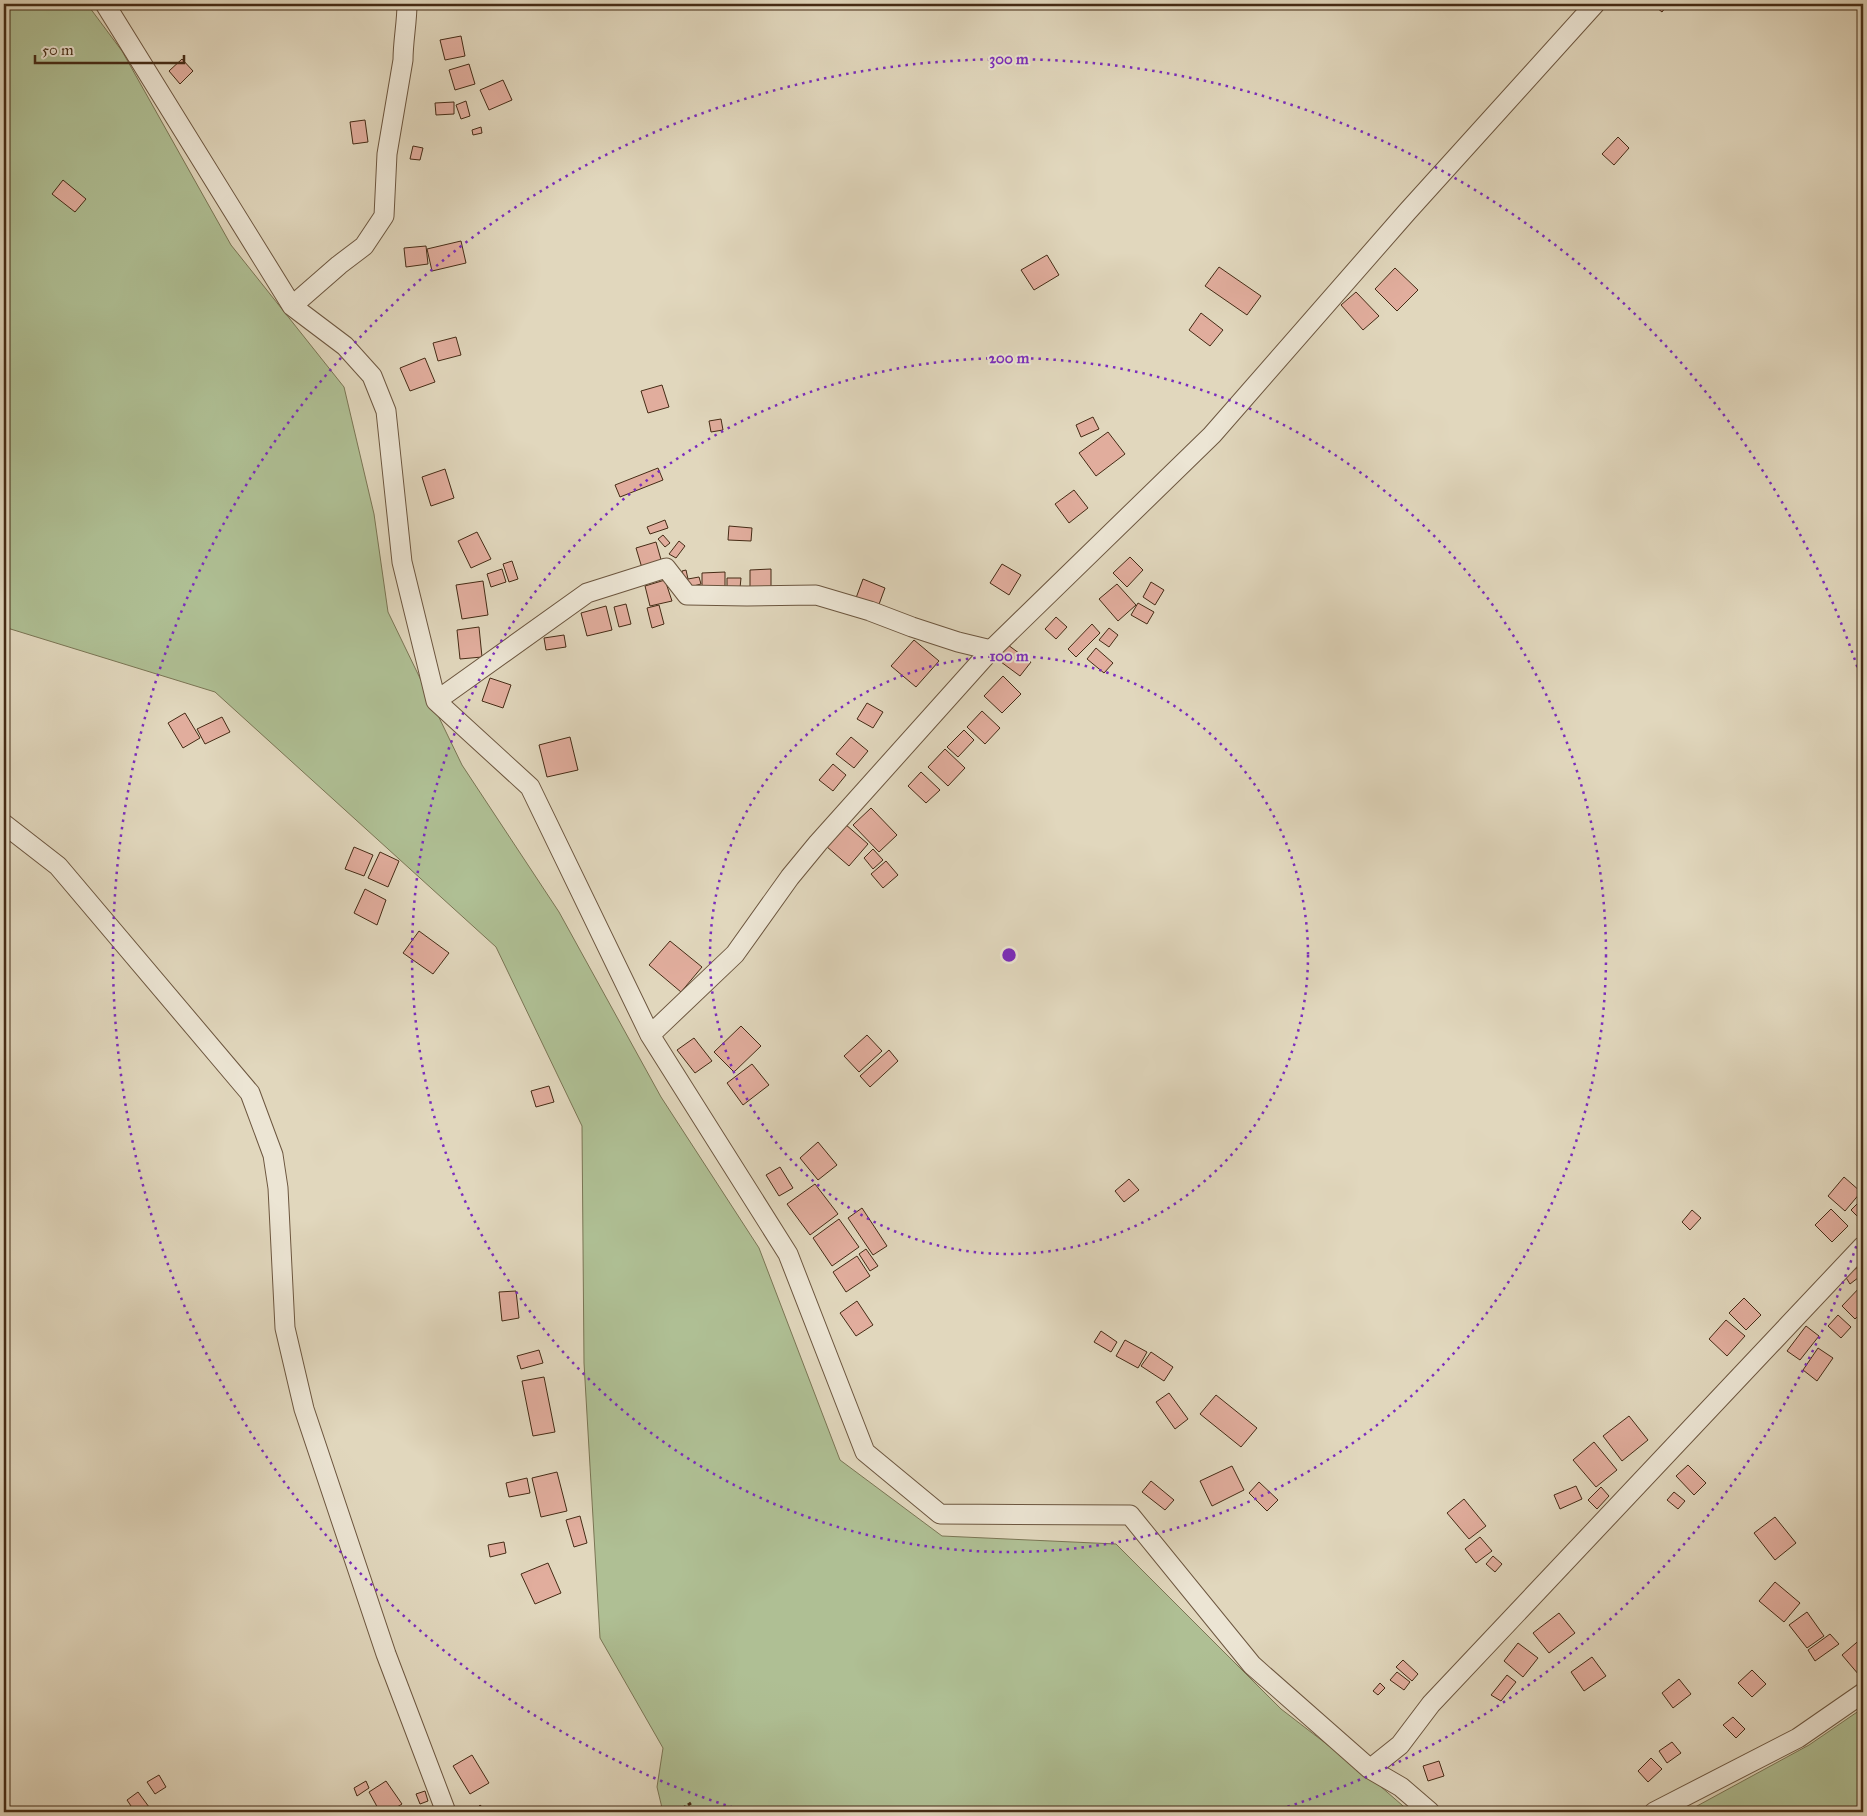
<svg xmlns="http://www.w3.org/2000/svg" width="1867" height="1816" font-family="'IM FELL Great Primer',serif">
  <rect width="100%" height="100%" fill="#e1d7bd"/>
  <filter id="stains"><feTurbulence type="fractalNoise" baseFrequency=".004" numOctaves="4"/><feColorMatrix values="0 0 0 0 .2 0 0 0 0 .09 0 0 0 0 .02 0 0 0 .5 -.17"/></filter>
  <radialGradient id="worn" r=".72"><stop offset=".6" stop-color="#630" stop-opacity="0"/><stop offset="1" stop-color="#630" stop-opacity=".3"/></radialGradient>
  <path fill="#afbf94" stroke="#7a7554" d="M4,4H87L122,51L231,245L344,387L374,514L388,612L462,765L559,912L661,1097L759,1248L840,1460L942,1536L1116,1544L1281,1709L1372,1779L1410,1812H663L657,1787L663,1748L600,1638L584,1363L582,1126L496,947L215,692L4,627Z
    M1863,1708V1812H1686L1809,1745Z"/>
  <path fill="#e1ad9d" stroke="#452b15" d="M1652,4H1668L1662,12Z
    M461,36L465,56L445,60L440,40Z
    M182,59L193,71L180,84L169,71Z
    M469,64L475,84L455,90L449,70Z
    M503,80L512,100L489,110L480,90Z
    M466,101L470,116L461,119L456,105Z
    M454,102V114L436,115L435,103Z
    M365,120L368,142L353,144L350,122Z
    M481,127L482,133L473,135L472,130Z
    M1618,137L1629,148L1614,165L1602,154Z
    M413,146L423,148L420,160L410,159Z
    M63,180L86,199L75,212L52,194Z
    M461,241L466,263L432,271L427,249Z
    M426,246L428,264L406,267L404,248Z
    M1047,255L1059,275L1034,290L1021,270Z
    M1219,267L1261,296L1247,315L1205,286Z
    M1395,268L1418,290L1397,311L1375,289Z
    M1356,292L1379,316L1363,330L1341,305Z
    M1201,313L1223,330L1210,346L1189,330Z
    M456,337L461,355L438,361L433,343Z
    M425,358L435,382L410,391L400,368Z
    M662,385L669,407L648,413L641,391Z
    M1093,417L1099,429L1081,437L1076,425Z
    M721,419L723,430L711,432L709,421Z
    M1108,432L1125,454L1096,476L1079,453Z
    M658,468L663,480L620,497L615,485Z
    M445,469L454,498L431,506L422,477Z
    M1074,490L1088,508L1069,523L1055,504Z
    M665,520L668,528L650,534L647,527Z
    M729,526L752,528L751,541L728,540Z
    M477,532L491,559L471,568L458,541Z
    M663,535L670,543L665,547L658,539Z
    M679,541L685,546L676,558L669,554Z
    M656,542L662,563L642,568L636,548Z
    M1130,557L1143,570L1127,587L1113,573Z
    M512,561L518,579L509,582L503,564Z
    M1002,564L1021,575L1009,595L990,583Z
    M502,569L506,582L491,587L487,574Z
    M771,569V591H750V570Z
    M686,570L688,579L699,577L701,584L686,588L682,571Z
    M725,572V590L702,591V573Z
    M727,578H741L740,588L727,587Z
    M863,579L885,588L878,607L856,598Z
    M665,580L672,601L650,606L645,586Z
    M483,581L488,615L462,619L456,585Z
    M1151,582L1164,590L1155,605L1143,597Z
    M1117,584L1136,605L1118,621L1099,599Z
    M1138,603L1154,612L1147,624L1131,615Z
    M626,604L631,624L619,627L614,607Z
    M659,605L664,624L652,628L647,608Z
    M606,606L612,630L587,636L581,613Z
    M1056,617L1067,627L1056,639L1045,629Z
    M1092,624L1100,633L1076,657L1068,649Z
    M479,627L482,657L460,659L457,630Z
    M1109,628L1118,635L1109,647L1099,640Z
    M564,635L566,647L546,650L544,638Z
    M914,640L939,661L916,687L891,666Z
    M1008,645L1031,662L1020,676L997,659Z
    M1096,648L1113,663L1104,673L1087,659Z
    M1003,676L1021,694L1002,713L984,696Z
    M490,678L511,685L503,708L482,701Z
    M867,703L883,712L873,728L857,719Z
    M982,711L1000,728L985,744L967,727Z
    M185,713L200,738L183,748L168,723Z
    M222,717L230,732L205,744L197,729Z
    M964,730L974,740L958,757L947,747Z
    M570,737L578,770L547,777L539,745Z
    M851,737L868,751L854,768L836,754Z
    M945,749L965,768L948,786L928,767Z
    M833,764L846,775L833,791L819,780Z
    M921,772L940,790L926,803L908,786Z
    M871,808L897,835L879,852L853,825Z
    M845,824L868,844L849,866L826,846Z
    M354,847L373,855L364,876L345,869Z
    M873,849L883,860L873,869L864,858Z
    M380,852L399,861L388,887L368,878Z
    M886,861L898,875L883,888L871,874Z
    M365,889L386,900L377,925L354,913Z
    M419,931L449,953L433,974L403,953Z
    M670,941L702,967L681,992L649,965Z
    M741,1026L761,1046L734,1072L714,1052Z
    M867,1035L882,1051L859,1072L844,1056Z
    M694,1038L712,1061L695,1073L677,1050Z
    M889,1050L898,1061L870,1087L860,1076Z
    M752,1064L769,1085L743,1105L727,1083Z
    M549,1086L554,1102L536,1107L531,1091Z
    M818,1142L837,1165L818,1180L800,1158Z
    M780,1167L793,1188L779,1196L766,1175Z
    M1844,1177L1861,1192L1845,1211L1828,1196Z
    M1129,1179L1139,1190L1124,1202L1115,1191Z
    M815,1184L838,1214L810,1235L787,1204Z
    M1863,1198V1215L1860,1219L1851,1210Z
    M862,1208L887,1246L873,1255L848,1218Z
    M1831,1209L1848,1226L1832,1242L1815,1225Z
    M1692,1210L1701,1218L1690,1230L1682,1222Z
    M839,1219L859,1247L832,1266L813,1238Z
    M866,1249L878,1266L870,1271L859,1254Z
    M857,1256L870,1276L846,1292L833,1272Z
    M1858,1267L1863,1274L1850,1284L1845,1276Z
    M1863,1284V1311L1855,1319L1842,1306Z
    M516,1291L519,1318L502,1321L499,1292Z
    M1744,1298L1761,1315L1746,1330L1729,1313Z
    M857,1301L873,1325L856,1336L840,1313Z
    M1838,1315L1851,1327L1841,1338L1828,1326Z
    M1726,1320L1745,1336L1727,1356L1709,1339Z
    M1806,1326L1819,1336L1800,1360L1787,1351Z
    M1101,1331L1117,1342L1111,1352L1094,1342Z
    M1125,1340L1147,1352L1138,1368L1116,1356Z
    M1818,1348L1833,1358L1817,1381L1803,1370Z
    M539,1350L543,1363L521,1369L517,1356Z
    M1151,1352L1173,1367L1164,1381L1141,1366Z
    M544,1377L555,1432L533,1436L522,1381Z
    M1169,1393L1188,1419L1175,1429L1156,1402Z
    M1216,1395L1257,1428L1241,1447L1200,1414Z
    M1629,1416L1648,1440L1622,1461L1603,1436Z
    M1594,1442L1617,1470L1596,1487L1573,1460Z
    M1688,1465L1706,1483L1694,1495L1676,1476Z
    M1232,1466L1244,1490L1212,1506L1200,1481Z
    M557,1472L567,1511L541,1517L532,1478Z
    M527,1478L530,1493L509,1497L506,1483Z
    M1151,1481L1174,1500L1165,1510L1142,1492Z
    M1259,1482L1278,1500L1267,1511L1249,1493Z
    M1576,1486L1582,1499L1560,1509L1554,1495Z
    M1601,1487L1609,1496L1597,1509L1588,1500Z
    M1674,1492L1685,1501L1678,1509L1667,1500Z
    M1464,1499L1486,1526L1469,1539L1447,1513Z
    M580,1516L587,1543L574,1547L566,1520Z
    M1775,1517L1796,1543L1775,1560L1754,1533Z
    M1480,1537L1492,1551L1476,1563L1465,1549Z
    M504,1542L506,1553L490,1557L488,1545Z
    M1493,1556L1502,1564L1495,1572L1486,1564Z
    M548,1563L561,1593L535,1604L521,1574Z
    M1775,1582L1800,1603L1784,1622L1759,1601Z
    M1807,1612L1824,1636L1807,1648L1789,1625Z
    M1559,1613L1575,1633L1549,1653L1533,1633Z
    M1830,1634L1839,1644L1815,1661L1808,1650Z
    M1863,1637V1672L1859,1675L1842,1655Z
    M1518,1643L1538,1658L1523,1677L1504,1661Z
    M1592,1657L1606,1676L1584,1691L1571,1672Z
    M1403,1660L1418,1674L1412,1681L1396,1667Z
    M1752,1670L1766,1684L1752,1697L1738,1683Z
    M1397,1672L1410,1682L1404,1690L1390,1680Z
    M1507,1675L1516,1682L1501,1701L1491,1695Z
    M1679,1679L1691,1694L1673,1708L1662,1693Z
    M1380,1683L1385,1688L1378,1695L1373,1691Z
    M1733,1717L1745,1729L1736,1738L1723,1725Z
    M1672,1742L1681,1753L1667,1763L1659,1751Z
    M472,1755L489,1783L470,1794L453,1766Z
    M1651,1758L1662,1769L1648,1782L1638,1771Z
    M1439,1761L1444,1776L1428,1781L1423,1766Z
    M159,1775L166,1787L155,1794L147,1782Z
    M366,1781L369,1788L357,1796L354,1788Z
    M386,1781L402,1804L389,1812H380L369,1792Z
    M425,1791L428,1801L420,1804L416,1794Z
    M138,1792L152,1811L150,1812H135L127,1800Z
    M480,1805L488,1812H474Z"/>
  <g fill="none" stroke-linecap="round" stroke-linejoin="round">
    <g stroke="#6c563f" stroke-width="21">
      <path id="street" d="M105,4L292,306L345,346L372,376L386,411L402,562L436,701L530,787L650,1035L788,1254L865,1452L940,1514L1130,1515L1252,1665L1370,1769L1400,1745L1431,1704L1863,1246
        M292,306L339,265L364,246L384,216L387,154L403,60C403,41 407,23 407,4
        M436,701L587,593L666,568L687,595L747,596L816,595L870,611L912,627L958,642L991,650
        M4,824L58,866L250,1093L273,1155L278,1188L285,1328L304,1409L386,1654L446,1812
        M650,1035L735,954L790,877L818,843L991,650L1212,435L1407,212L1595,4
        M1370,1769L1401,1787L1430,1812
        M1654,1812L1798,1738L1863,1693"/>
    </g>
    <path stroke="#452b15" stroke-width="3" stroke-dasharray="4 2.5" stroke-linecap="butt" d="M677,1812L691,1803"/>
    <use href="#street" stroke="#ece5d4" stroke-width="19"/>
  </g>
  <g fill="none" stroke="#7b2cbf" stroke-width="2.5" stroke-dasharray="2.5 5">
    <circle cx="1009" cy="955" r="299"/>
    <circle cx="1009" cy="955" r="597"/>
    <path d="M1861 1232A896 896 0 0 1 1271 1812M747 1812A896 896 0 1 1 1861 678"/>
  </g>
  <circle cx="1009" cy="955" r="8" fill="#7b2cbf" stroke="#ece5d4" stroke-width="2.5"/>
  <g font-size="15" text-anchor="middle" font-weight="bold" fill="#7b2cbf" stroke="#ece5d4" stroke-width="4" stroke-linejoin="round" paint-order="stroke">
    <text x="1009" y="64">300 m</text>
    <text x="1009" y="363">200 m</text>
    <text x="1009" y="661">100 m</text>
  </g>
  <rect width="1867" height="1816" fill="none" stroke="#e1d7bd" stroke-width="20"/>
  <rect x="5" y="5" width="1857" height="1806" fill="none" stroke="#452b15" stroke-width="2.5"/>
  <rect x="10" y="10" width="1847" height="1796" fill="none" stroke="#452b15"/>
  <path d="M35 55v8h149v-8" fill="none" stroke="#452b15" stroke-width="2.5"/>
  <text x="42" y="55" font-size="15" fill="#452b15" stroke="#ece5d4" stroke-width="4" paint-order="stroke">50 m</text>
  <rect width="100%" height="100%" filter="url(#stains)"/>
  <rect width="100%" height="100%" fill="url(#worn)"/>
</svg>
